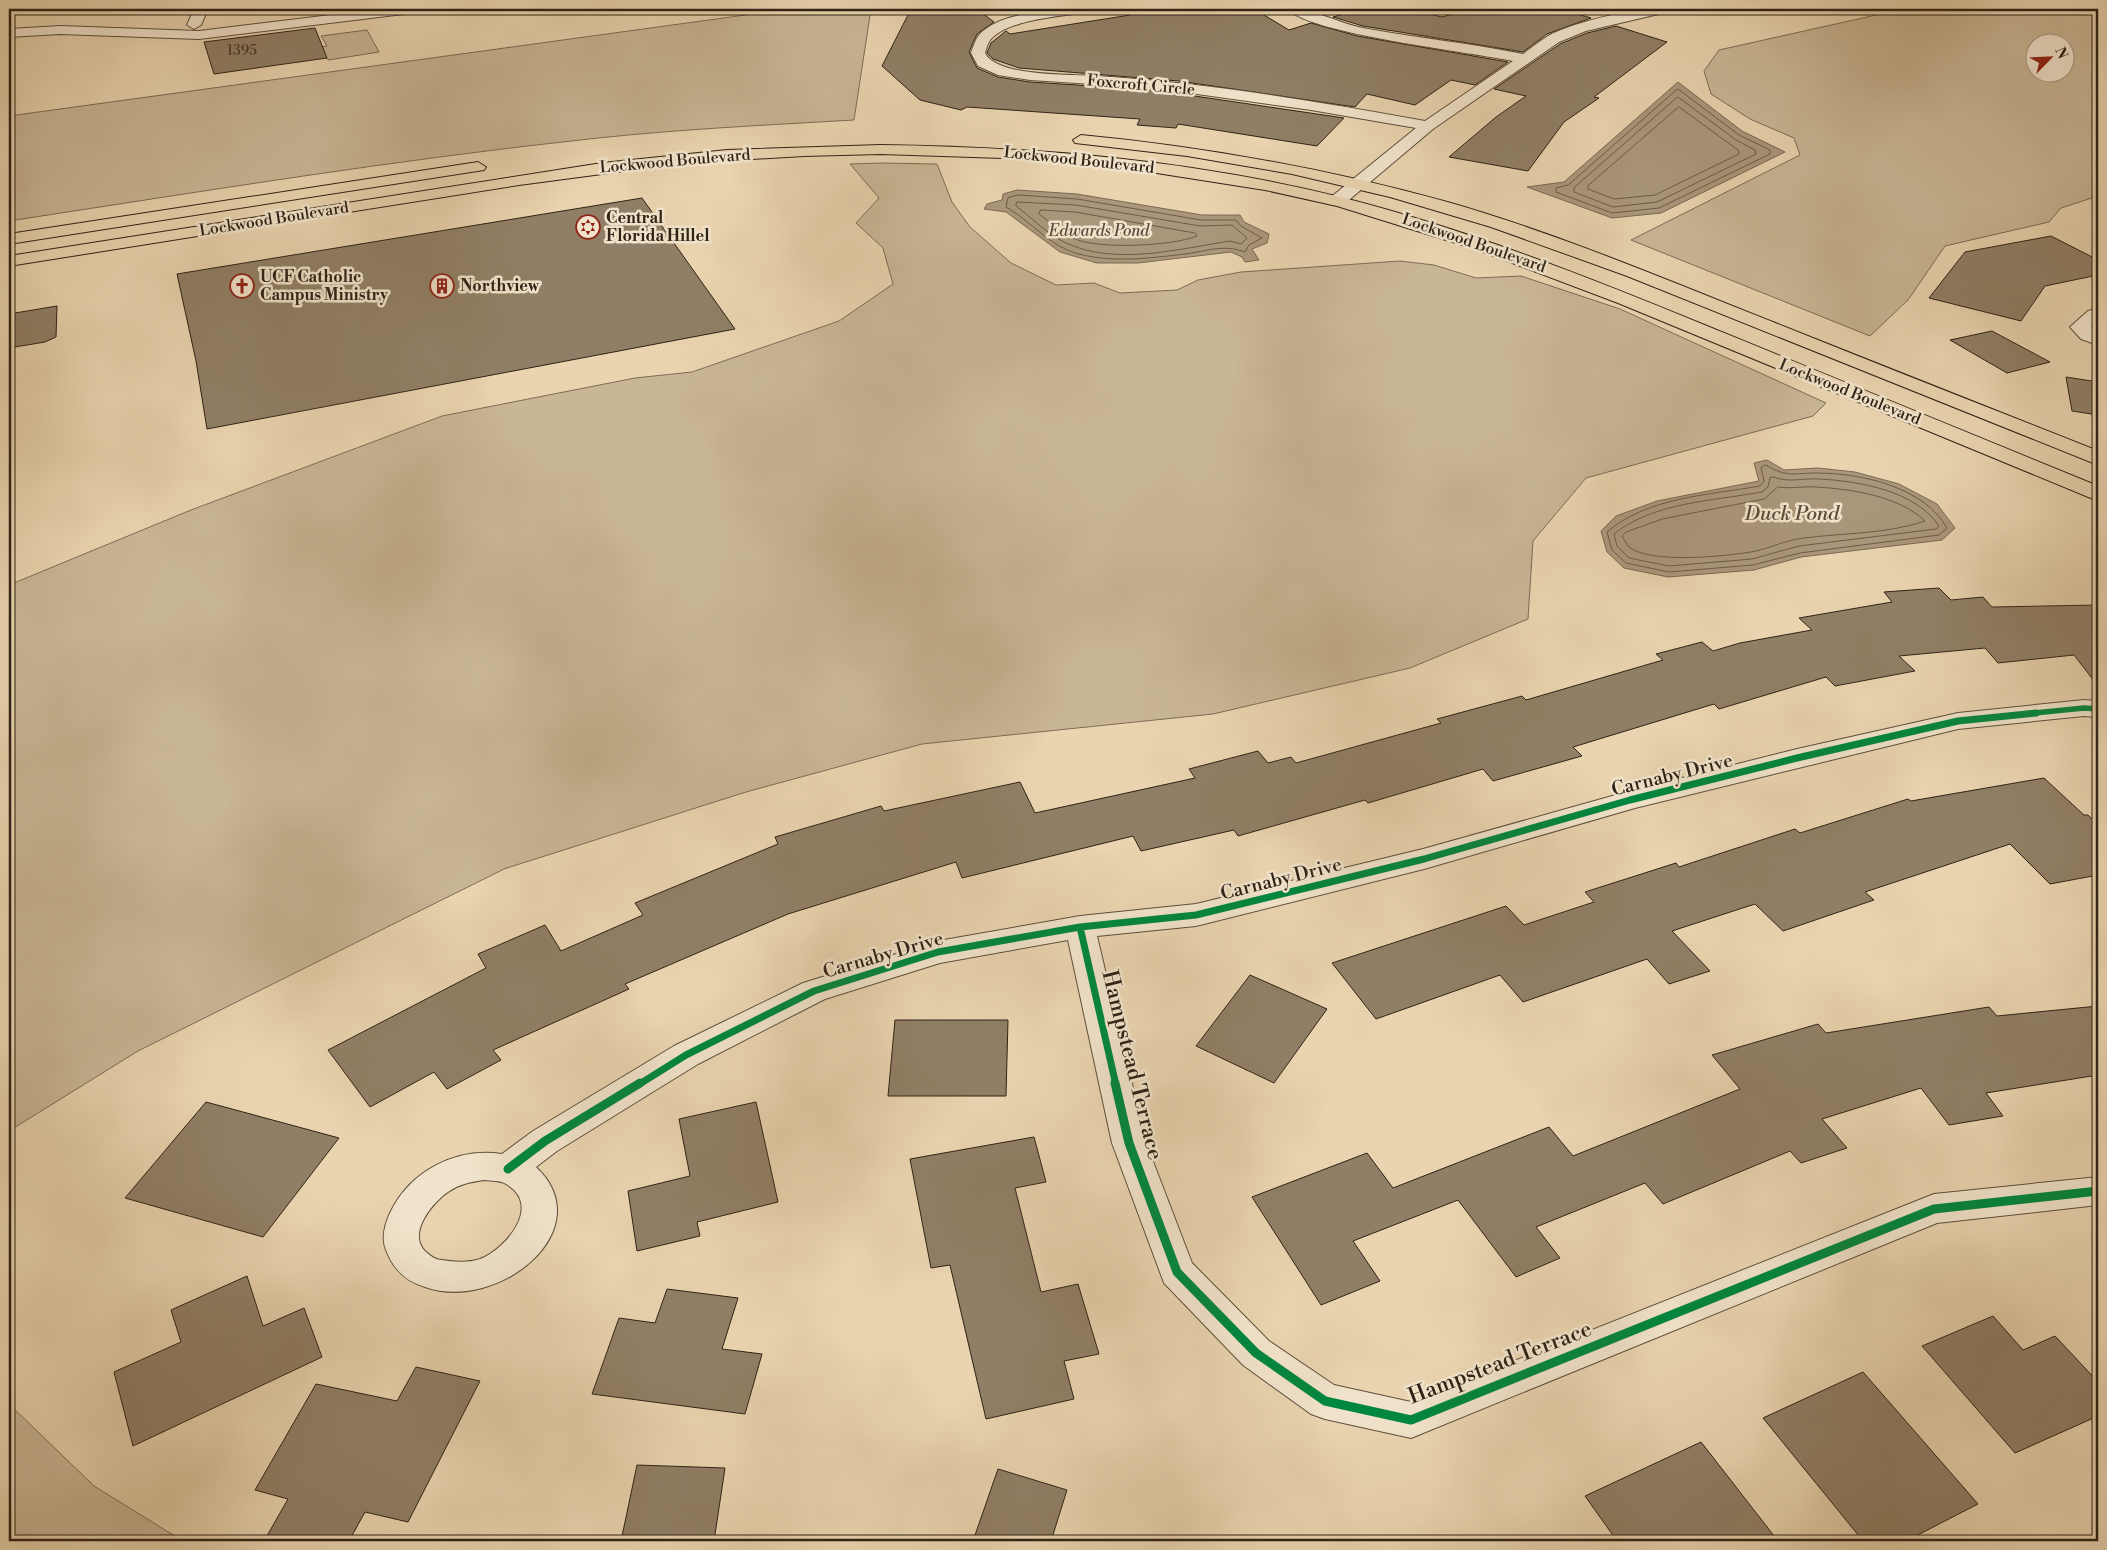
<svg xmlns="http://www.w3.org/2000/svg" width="2107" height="1550" font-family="'Libre Bodoni',serif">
  <rect width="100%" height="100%" fill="#e9d4af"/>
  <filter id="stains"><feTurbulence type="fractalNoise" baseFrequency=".004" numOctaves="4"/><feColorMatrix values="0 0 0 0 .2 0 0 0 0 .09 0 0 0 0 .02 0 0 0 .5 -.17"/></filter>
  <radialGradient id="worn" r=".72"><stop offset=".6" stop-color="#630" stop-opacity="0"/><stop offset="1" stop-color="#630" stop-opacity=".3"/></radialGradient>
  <path fill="#c9b695" stroke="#7c6c56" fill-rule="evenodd" d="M789,9H871L854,120C768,125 683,129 598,138C400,159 205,191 9,221V116Z
    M1903,9H2098V196L2061,208L2049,222L1945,246L1908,300L1870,336L1631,240L1800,155L1794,138L1750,119L1711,94L1704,71L1719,50ZM2034,42H2064V72H2034Z
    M367,30L379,52L328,60L326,57L307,49L327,46L321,36Z
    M882,163L937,164L952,202L970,227L1011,263L1056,285L1094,283L1120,293L1177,290L1198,280L1241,272L1400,261L1434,265L1476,278L1521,276L1620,309L1826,403L1813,416L1586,478L1533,541L1528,619L1410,668L1213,714L922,744L746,792L504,869L138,1051L9,1131V585L191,510L442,416L635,378L692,372L839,321L893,284L883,248L856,223L879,198L850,164Z
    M9,1404L94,1486L183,1541H9Z"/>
  <path fill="#aa977b" stroke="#796853" d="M1678,82L1742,131L1785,152L1661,213L1612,218L1527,187L1564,182Z
    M1017,190L1077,194L1202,215H1240L1244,222L1269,234L1267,243L1252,249L1259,260L1245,262L1242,257L1231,252L1138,263H1097L1060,252L1006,212L984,209L987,204L1002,200L1003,194Z
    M1767,460L1784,470L1818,468L1855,472L1899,484L1937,504L1955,528L1942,540L1801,557L1754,570L1668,577L1624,568L1607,552L1601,531L1616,516L1657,501L1759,481L1754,463Z"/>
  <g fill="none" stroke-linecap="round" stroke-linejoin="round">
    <path stroke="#6c5c48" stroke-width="1" d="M1678,89L1739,135L1770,150V154L1659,208L1612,213L1556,192V188L1568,185Z
      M1678,97L1736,140L1755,150L1756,154L1657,202L1613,207L1574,192V188Z
      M1679,107L1738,150L1739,154L1655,195L1614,199L1588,189V186Z
      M1018,195L1077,199L1201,220H1236L1241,226L1262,238L1249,245L1245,252C1224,244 1207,251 1185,254C1151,258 1113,263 1079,254C1050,247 1031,221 1006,207L1008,198Z
      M1017,202L1076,205L1200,226L1232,225L1247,238L1241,244L1230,241C1178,249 1116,266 1066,243C1047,234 1032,218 1016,206Z
      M1041,210L1075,212L1195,233L1197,236C1172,246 1103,249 1078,240C1063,234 1051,223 1039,214Z
      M1766,465C1787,478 1795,473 1817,473C1861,473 1924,487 1947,528L1939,535L1800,553L1753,565L1669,572L1626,563L1612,550L1607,532C1648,497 1709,495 1760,486L1764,481L1761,468Z
      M1773,477C1789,483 1803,478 1819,479C1859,481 1916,491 1939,526L1936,529L1799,546L1752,559L1669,566L1629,558L1617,546L1614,534C1654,502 1713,501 1762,492L1768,487L1770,478Z
      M1778,487C1791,489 1804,486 1816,487C1851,489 1899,496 1925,521C1887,534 1843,533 1804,538C1787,540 1772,547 1756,551C1730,556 1648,565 1628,546C1626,543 1624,539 1622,536L1626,532L1662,519L1764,499Z"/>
  </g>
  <path fill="#907f66" stroke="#2f2216" d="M911,9H977L994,22L977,34L969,52L977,68L998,77L1030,82L1154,90L1344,118L1317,146L1178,124L1176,128L1137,125L1140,119L967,107L961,110L920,100L882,66Z
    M1122,9H1254L1289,30L1311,23L1357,36L1508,62L1475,85L1451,80L1415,105L1367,94L1355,107L1179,81L1019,68L993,59L987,53L991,43L1006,31L1010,34L1130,15Z
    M1361,9H1409L1442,17L1471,9L1514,11L1561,9L1591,18L1547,34L1523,52L1363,26L1333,17Z
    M1616,26L1667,42L1594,97L1599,98L1564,122L1528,171L1449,157L1496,117L1526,96L1494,89L1560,44L1587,33Z
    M315,28L327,58L214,74L204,42Z
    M642,198L735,329L207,429L196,361L177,274Z
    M2051,236L2098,260V275L2045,286L2021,321L1929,298L1965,252Z
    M57,306L56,337L45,342L9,348V314Z
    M1992,331L2050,362L2007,373L1950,340Z
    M2066,377L2098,382V415L2072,411Z
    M1939,588L1951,600L1983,597L1992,607L2098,605V686L2074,655L1998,663L1985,648L1899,656L1915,671L1835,686L1826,677L1719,709L1714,704L1573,747L1582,756L1493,781L1483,769L1368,803L1365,800L1238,836L1234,830L1141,851L1133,836L962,878L956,862L788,914L625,984L629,989L493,1050L501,1060L447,1089L434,1072L370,1107L328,1050L486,968L478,954L545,925L561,951L643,915L635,903L778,844L775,837L881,806L884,811L1020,782L1035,813L1195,778L1189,769L1258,751L1268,763L1291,757L1296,763L1441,723L1437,719L1522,696L1526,700L1663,660L1656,654L1702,642L1713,651L1740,643L1812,630L1799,618L1892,602L1884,592Z
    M2044,778L2084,815H2088L2098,825V875L2050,884L2010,844L1865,892L1874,900L1783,931L1755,904L1672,931L1710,971L1669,984L1647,959L1523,1002L1500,975L1376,1019L1332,963L1506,906L1524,925L1594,902L1585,892L1676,863L1679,867L1795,829L1800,833L1908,799L1911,801Z
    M1250,975L1327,1009L1274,1083L1196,1046Z
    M2098,1006V1075L1986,1093L2003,1116L1949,1125L1921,1088L1822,1119L1847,1148L1801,1163L1790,1151L1663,1204L1645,1183L1536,1227L1560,1258L1516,1277L1458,1200L1353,1241L1380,1281L1321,1305L1252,1197L1367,1153L1393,1188L1549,1127L1573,1156L1740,1089L1712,1055L1818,1024L1826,1033L1989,1007L1997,1016Z
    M895,1020H1008L1006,1096H888Z
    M206,1102L339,1138L263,1237L125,1198Z
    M756,1102L778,1202L697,1222L700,1236L637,1251L628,1191L690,1176L679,1119Z
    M1034,1137L1046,1182L1015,1188L1041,1292L1078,1284L1099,1354L1064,1361L1074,1399L986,1419L950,1265L931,1268L910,1159Z
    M247,1276L263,1326L304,1308L322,1357L133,1446L114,1372L181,1342L171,1310Z
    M667,1289L738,1298L722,1349L762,1354L745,1414L592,1394L619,1318L655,1323Z
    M1993,1316L2023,1350L2055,1336L2098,1382V1416L2015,1453L1922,1346Z
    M416,1367L480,1381L408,1522L365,1512L349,1541H264L288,1499L255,1490L316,1384L397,1401Z
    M1863,1372L1978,1504L1906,1541H1863L1763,1418Z
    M1701,1442L1778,1541H1617L1585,1496Z
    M637,1465L725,1468L714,1541H621Z
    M998,1469L1067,1490L1051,1541H973Z"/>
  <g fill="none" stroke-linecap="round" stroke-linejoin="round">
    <g stroke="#5e4e3c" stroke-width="2">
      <path id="minor" d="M194,9H208L201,25L194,29L187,25Z
        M381,9H419L412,13L199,39L60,34L9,37V29L60,26L199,31Z
        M1055,9H1088L1081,13C1059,16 1001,21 989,42C987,45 986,50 985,53C997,77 1070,74 1096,76C1207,83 1316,101 1425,121L1513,61C1477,53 1304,33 1289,9C1315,9 1338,23 1363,28C1416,38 1470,43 1523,54C1531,48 1540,41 1548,36C1576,21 1638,7 1669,9L1667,12L1586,31L1559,42L1433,129L1343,205H1331L1329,201L1331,197L1416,128L1311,110L1154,88L1030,80L998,75L978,66L971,53C973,47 975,40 979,35C996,16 1031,13 1055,9Z
        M2095,309L2098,310V322L2091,327L2098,332V345L2081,339L2070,327L2088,311Z
        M2084,700L2098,701V717L2084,716L1958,729L1635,808L1424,869L1196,926L1097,936L1146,1143L1192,1263L1269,1341L1334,1385L1411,1402L1934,1194L2098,1177V1205L1937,1223L1411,1438L1325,1419L1311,1414L1243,1365L1164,1283L1112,1143L1068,940L940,963L825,999L698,1064L557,1151L536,1167C602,1229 498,1313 425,1287C405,1281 393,1269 386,1250C381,1238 385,1224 390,1213C410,1171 456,1147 502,1154L533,1131L674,1046L803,983L938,941L1080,916L1196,904L1423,849L1630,791L1797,749L1958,713ZM484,1180C491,1181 500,1180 506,1184C543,1205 506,1249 480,1259C468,1263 454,1262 442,1260C435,1260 431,1256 426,1252C406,1234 433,1202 448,1192C459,1184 471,1182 484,1180Z"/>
    </g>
    <g stroke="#2f2216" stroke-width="2">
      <path id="major" d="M1081,135C1206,147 1329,169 1451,203C1561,235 1667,280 1773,322C1882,366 1990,408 2098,451V465L1627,276L1491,227L1390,197L1292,174L1187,156L1075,143L1073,140Z
        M881,145C1037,147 1192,160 1344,198C1469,230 1588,277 1707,326C1838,379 1968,433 2098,486V501L1618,303L1478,250L1337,206L1265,190L1112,166L1035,159L881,154L804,156L685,163L519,185L9,266V256L602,163L727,150Z
        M478,162L486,167L484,170L9,244V234Z"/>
    </g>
    <use href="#minor" fill="#f1e3cb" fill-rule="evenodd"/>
    <use href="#major" fill="#e9d4af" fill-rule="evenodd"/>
    <g stroke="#f1e3cb" stroke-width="8">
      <path id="cycleway-far2" d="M2024,714L2084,708L2098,709"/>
    </g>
    <g stroke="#f1e3cb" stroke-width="10">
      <path id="cycleway-far1" d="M1080,927L1116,1085
        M638,1085L686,1055L814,991L938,952L1080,927L1196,915L1424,859L1630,800L1797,758L1958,721L2036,713"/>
    </g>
    <g stroke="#f1e3cb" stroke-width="12">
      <path id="cycleway" d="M1115,1083L1129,1143L1177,1272L1256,1353L1325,1401L1411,1420L1934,1209L2098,1191
        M508,1169L545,1141L640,1083"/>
    </g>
    <use href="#cycleway-far2" stroke="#00873e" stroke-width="5.5"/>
    <use href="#cycleway-far1" stroke="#00873e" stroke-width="7"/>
    <use href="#cycleway" stroke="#00873e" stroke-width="9"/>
  </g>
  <defs>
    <g id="synagogue-ring" transform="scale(1.25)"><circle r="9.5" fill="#f1e3cb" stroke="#8f2418" stroke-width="1.5"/><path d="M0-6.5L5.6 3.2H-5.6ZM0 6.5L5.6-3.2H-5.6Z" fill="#8f2418"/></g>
    <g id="church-ring" transform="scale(1.25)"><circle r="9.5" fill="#f1e3cb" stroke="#8f2418" stroke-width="1.5"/><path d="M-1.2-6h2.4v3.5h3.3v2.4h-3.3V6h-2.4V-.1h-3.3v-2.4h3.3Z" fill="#8f2418"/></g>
    <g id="building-ring" transform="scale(1.25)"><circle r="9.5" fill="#f1e3cb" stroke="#8f2418" stroke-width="1.5"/><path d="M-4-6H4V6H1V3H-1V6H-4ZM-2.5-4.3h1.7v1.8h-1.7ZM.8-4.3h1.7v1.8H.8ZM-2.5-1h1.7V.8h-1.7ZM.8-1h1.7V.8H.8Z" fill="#8f2418"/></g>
  </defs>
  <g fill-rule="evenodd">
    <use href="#synagogue-ring" x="588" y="227"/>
    <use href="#church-ring" x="242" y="286"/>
    <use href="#building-ring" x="442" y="286"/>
  </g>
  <g text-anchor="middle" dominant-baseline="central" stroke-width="5" stroke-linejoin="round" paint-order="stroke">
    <g font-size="14" fill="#47392a">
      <text x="242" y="51">1395</text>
    </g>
    <g font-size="16" fill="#2f2216" stroke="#f1e3cb">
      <text transform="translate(1141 85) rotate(5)">Foxcroft Circle</text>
      <text transform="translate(1079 160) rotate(6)">Lockwood Boulevard</text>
      <text transform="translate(675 161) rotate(-5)">Lockwood Boulevard</text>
      <text transform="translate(274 219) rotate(-9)">Lockwood Boulevard</text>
      <text transform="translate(1474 243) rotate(19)">Lockwood Boulevard</text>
      <text transform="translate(1850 392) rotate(22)">Lockwood Boulevard</text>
    </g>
    <g font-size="16" font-weight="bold" fill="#2f2216" stroke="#f1e3cb" text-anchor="start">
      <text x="606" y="218">Central<tspan x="606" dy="18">Florida Hillel</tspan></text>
      <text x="260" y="277">UCF Catholic<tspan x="260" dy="18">Campus Ministry</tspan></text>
      <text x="460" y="286">Northview</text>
    </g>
    <g font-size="16" font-style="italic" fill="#5a4b39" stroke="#f1e3cb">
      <text x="1099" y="231">Edwards Pond</text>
    </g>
    <g font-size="19" fill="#2f2216" stroke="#f1e3cb">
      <text transform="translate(1672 775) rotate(-14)">Carnaby Drive</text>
      <text transform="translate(1281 879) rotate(-14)">Carnaby Drive</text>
      <text transform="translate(883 955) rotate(-16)">Carnaby Drive</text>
    </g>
    <g font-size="20" font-style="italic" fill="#5a4b39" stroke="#f1e3cb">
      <text x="1792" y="514">Duck Pond</text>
    </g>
    <g font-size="22" fill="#2f2216" stroke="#f1e3cb">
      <text transform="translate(1132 1065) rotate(76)">Hampstead Terrace</text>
      <text transform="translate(1500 1363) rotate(-21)">Hampstead Terrace</text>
    </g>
  </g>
  <rect width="2107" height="1550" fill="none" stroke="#e9d4af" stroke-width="30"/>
  <rect x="10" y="10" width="2087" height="1530" fill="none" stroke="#2f2216" stroke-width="2.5"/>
  <rect x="15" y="15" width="2077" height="1520" fill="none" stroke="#2f2216"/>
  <g transform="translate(2050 58) rotate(66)"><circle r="24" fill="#f1e3cb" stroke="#a39683"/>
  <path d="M0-4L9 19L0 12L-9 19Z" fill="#8f2418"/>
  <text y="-8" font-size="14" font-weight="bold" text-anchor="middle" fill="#2f2216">N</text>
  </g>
  <rect width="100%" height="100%" filter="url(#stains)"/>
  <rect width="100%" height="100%" fill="url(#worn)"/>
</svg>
